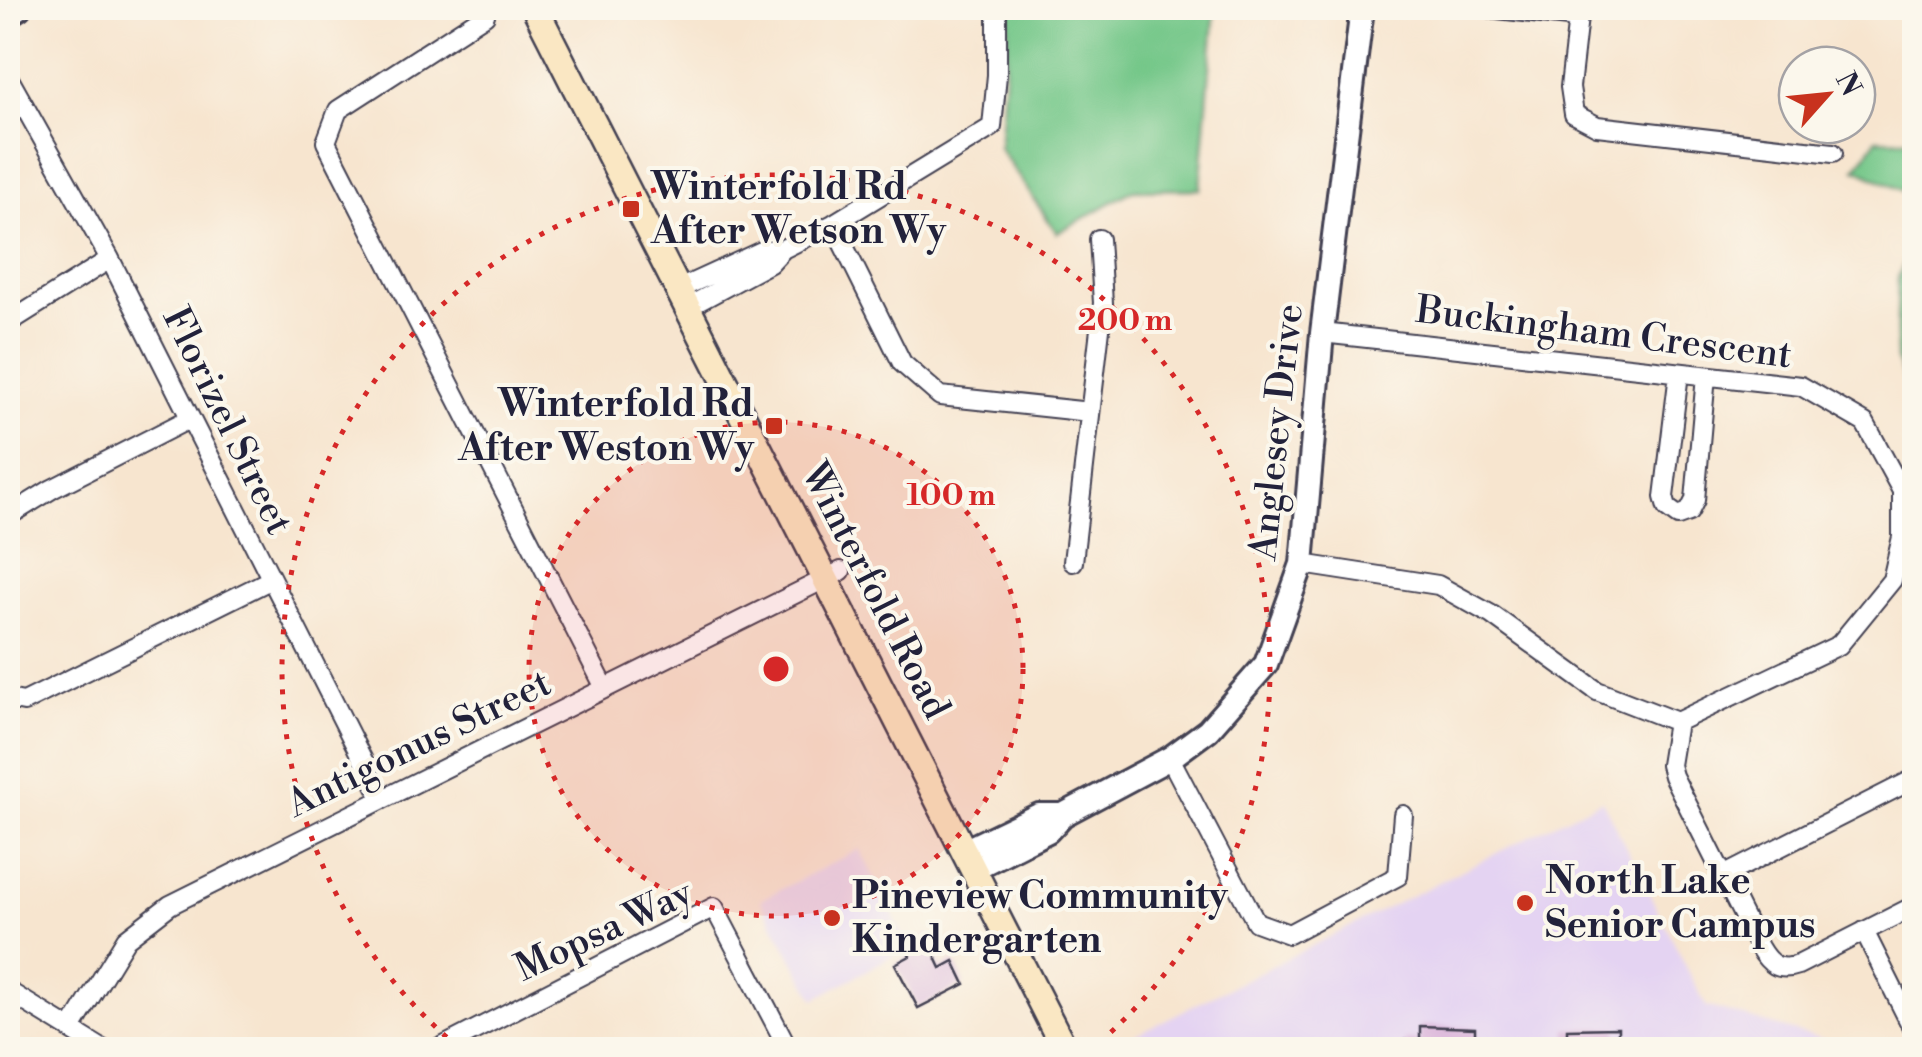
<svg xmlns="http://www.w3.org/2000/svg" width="1922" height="1057" font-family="'Libre Bodoni',serif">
  <rect width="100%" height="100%" fill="#fbf7ec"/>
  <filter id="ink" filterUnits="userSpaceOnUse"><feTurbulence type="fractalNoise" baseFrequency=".01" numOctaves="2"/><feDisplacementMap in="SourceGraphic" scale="20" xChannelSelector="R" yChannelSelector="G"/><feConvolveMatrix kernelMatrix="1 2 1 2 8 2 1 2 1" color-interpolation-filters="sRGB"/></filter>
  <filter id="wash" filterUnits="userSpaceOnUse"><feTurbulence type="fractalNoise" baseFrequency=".0048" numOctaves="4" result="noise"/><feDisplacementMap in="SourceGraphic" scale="40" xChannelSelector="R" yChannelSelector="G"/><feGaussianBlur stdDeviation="2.25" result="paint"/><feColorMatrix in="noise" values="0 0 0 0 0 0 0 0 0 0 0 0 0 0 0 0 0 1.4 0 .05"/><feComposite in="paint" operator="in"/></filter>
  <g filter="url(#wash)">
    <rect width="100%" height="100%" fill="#f7e5cf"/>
    <path fill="#e4d3f2" d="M1602,800L1706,1006L1855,1049L1105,1050Z
      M860,849L903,935L888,943L894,955L815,999L760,900Z"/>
    <path fill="#75c789" stroke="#4c7462" stroke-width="2.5" d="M1010,8H1215L1200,189L1133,190L1057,233L999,148Z
      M1877,139L1914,140V196L1856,169Z
      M1914,234V402L1896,359L1898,278Z"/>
    <g id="blocks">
      <path fill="#d6acd8" d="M930,934L938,951L934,953L941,968L954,961L965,984L918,1008L895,964L910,956L905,946Z
        M1420,1026L1475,1028V1050H1405V1040L1420,1041Z
        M1618,1028V1050H1567V1029Z"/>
    </g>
  </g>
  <g filter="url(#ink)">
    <use href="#blocks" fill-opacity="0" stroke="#423f51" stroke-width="2.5"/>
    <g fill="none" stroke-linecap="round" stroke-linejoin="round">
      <g stroke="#423f51" stroke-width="22">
        <path id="minor" d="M1488,8L1577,18
          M1579,8L1570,87L1574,114L1597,126L1833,153
          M485,15L338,110L326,142L605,688
          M8,77L110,259L382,798
          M833,224L902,363L940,396L1090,412
          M679,289L764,250L783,249L833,224L992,127L997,75V8
          M688,307L770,263L783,249
          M8,323L110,259
          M1679,373L1664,497L1667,508L1678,516L1689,512L1695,500L1706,376
          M8,516L52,489L189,419
          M1073,562L1103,303L1099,239
          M1302,564L1438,585L1492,615L1597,691L1677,722L1839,645L1892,580L1902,537V491L1865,423L1801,386L1322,333
          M8,699L24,702L270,580
          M1677,722L1670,765L1673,776L1759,947C1769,964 1778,972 1798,965L1914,906
          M1170,758L1256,922L1289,934L1398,876L1403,815
          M1723,876L1914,779
          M1864,931L1914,1031
          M8,991L104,1050
          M71,1029L126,939L170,905L841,571
          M436,1050L714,907L789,1050"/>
      </g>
      <g stroke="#423f51" stroke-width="28">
        <path id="tertiary" d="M8,15L19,8
          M964,851L1039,815H1063
          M973,869L1048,831L1063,815L1170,758L1208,730L1266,664L1302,564L1322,333L1362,8"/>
      </g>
      <g stroke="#423f51" stroke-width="30">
        <path id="secondary" d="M535,8L1065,1050"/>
      </g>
      <use href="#minor" stroke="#fff" stroke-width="18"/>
      <use href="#tertiary" stroke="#fff" stroke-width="22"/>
      <use href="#secondary" stroke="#fae7c3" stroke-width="25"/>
    </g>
  </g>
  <circle cx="776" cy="669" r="247" fill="#d62828" fill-opacity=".12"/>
  <g fill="none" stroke="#d62828" stroke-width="5" stroke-dasharray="5 10">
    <circle cx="776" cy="669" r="247"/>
    <path d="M458 1047A494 494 0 1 1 1094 1047"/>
  </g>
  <g fill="#c8321e" stroke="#fbf7ec" stroke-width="4">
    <rect x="621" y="199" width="20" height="20" rx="5"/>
    <rect x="764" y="416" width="20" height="20" rx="5"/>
    <circle cx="1525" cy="903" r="10"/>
    <circle cx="832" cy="918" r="10"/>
  </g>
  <g text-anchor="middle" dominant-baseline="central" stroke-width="8" stroke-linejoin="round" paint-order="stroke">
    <g font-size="38" font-weight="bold" fill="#22223b" stroke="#fbf7ec" text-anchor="start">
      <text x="651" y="187">Winterfold Rd<tspan x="651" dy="44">After Wetson Wy</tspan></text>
      <text x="754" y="404" text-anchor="end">Winterfold Rd<tspan x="754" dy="44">After Weston Wy</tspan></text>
      <text x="1545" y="881">North Lake<tspan x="1545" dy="44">Senior Campus</tspan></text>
      <text x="852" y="896">Pineview Community<tspan x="852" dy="44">Kindergarten</tspan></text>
    </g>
    <g font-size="38" fill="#22223b" stroke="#fbf7ec">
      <text transform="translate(1604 333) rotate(7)">Buckingham Crescent</text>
      <text transform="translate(227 421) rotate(64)">Florizel Street</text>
      <text transform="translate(1277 432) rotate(-84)">Anglesey Drive</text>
      <text transform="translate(875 591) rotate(63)">Winterfold Road</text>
      <text transform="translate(419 744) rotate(-26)">Antigonus Street</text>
      <text transform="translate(604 931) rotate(-25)">Mopsa Way</text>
    </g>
  </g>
  <circle cx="776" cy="669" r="15" fill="#d62828" stroke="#fbf7ec" stroke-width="5"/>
  <g font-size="30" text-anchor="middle" font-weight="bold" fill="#d62828" stroke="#fbf7ec" stroke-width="8" stroke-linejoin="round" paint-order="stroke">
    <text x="1125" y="330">200 m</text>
    <text x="951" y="505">100 m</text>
  </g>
  <rect width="1922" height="1057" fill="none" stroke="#fbf7ec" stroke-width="40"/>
  <g transform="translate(1827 95) rotate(63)"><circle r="48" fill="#fbf7ec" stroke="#a4a2a5" stroke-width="2.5"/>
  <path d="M0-8L18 38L0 25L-18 38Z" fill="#c8321e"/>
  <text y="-15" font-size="28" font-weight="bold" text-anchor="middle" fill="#22223b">N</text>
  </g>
</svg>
